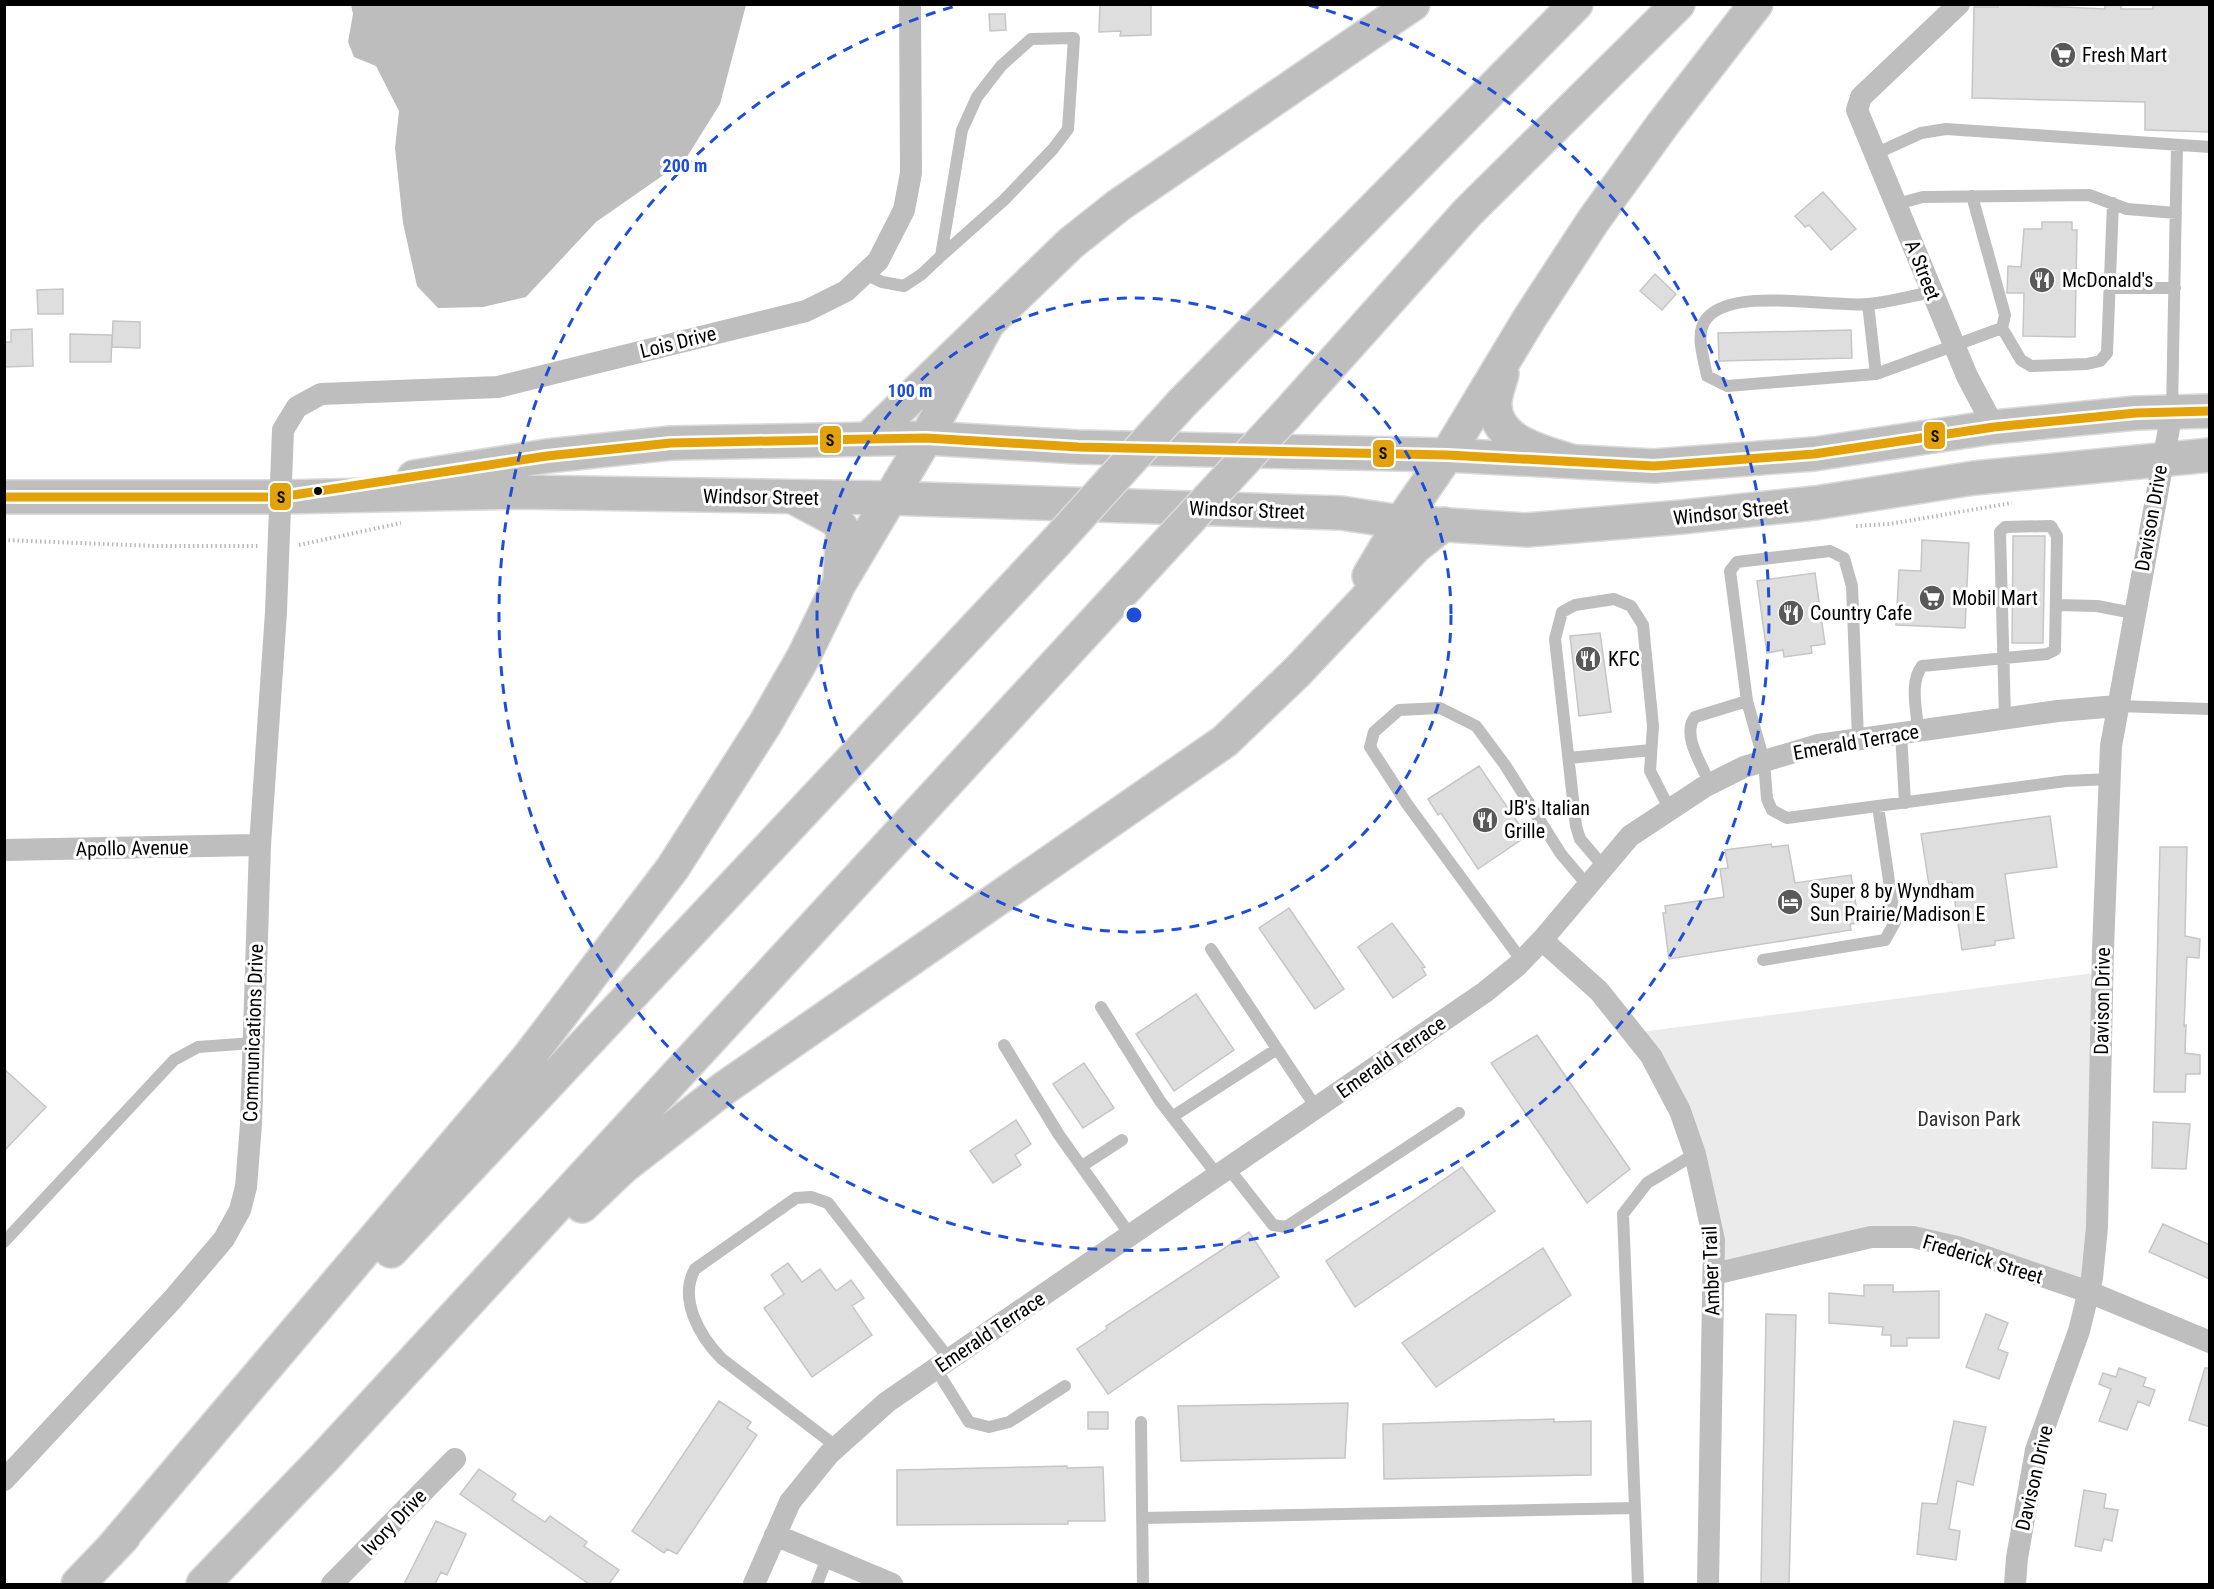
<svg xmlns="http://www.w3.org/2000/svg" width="2214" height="1589" font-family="'Roboto Condensed',sans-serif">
  <rect width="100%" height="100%" fill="#fff"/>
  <path fill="#ebebeb" d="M2102,972L2089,1292L1912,1237L1714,1274L1695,1154L1633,1033Z"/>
  <path fill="#bdbdbd" d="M351,5V4L746,5L720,104L685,160L596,222L526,297L483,307L438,308L417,286L403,223L395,148L399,111L376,66L354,57L348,42L353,14Z"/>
  <path fill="#dedede" stroke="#c6c6c6" stroke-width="1.5" d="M1100,4H1151V35L1120,36L1121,31L1099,32Z
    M1998,4L2105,9V5H2121V9H2153V4H2210V132L2145,130V102L1972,98L1974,7H1998Z
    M989,14H1005L1006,30L990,31Z
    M1823,192L1856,229L1831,250L1809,225L1805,227L1795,216Z
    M2042,222H2072V230H2077L2075,337L2023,336L2024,293H2007L2008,266L2021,267L2024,229H2042Z
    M1655,274L1676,294L1662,310L1640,291Z
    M63,289V314H38L37,290Z
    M113,321L140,322V348L112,347Z
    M32,329L33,366L4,367V342H11V330Z
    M1851,330L1852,358L1719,361L1718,333Z
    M70,334L112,335L111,362H70Z
    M2013,536H2045L2043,643H2012Z
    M1922,540L1969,543L1965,628L1896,625L1899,570L1921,571Z
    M1815,573L1825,644L1811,646L1812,653L1784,657L1783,650L1767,653L1757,581Z
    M1600,633L1611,712L1579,716L1570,636Z
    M1479,766L1527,836L1478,869L1441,813L1438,815L1428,799Z
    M2050,816L2057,867L2005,874L2014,938L1995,941V945L1962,950L1952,882L1929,885L1921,834Z
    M1771,844L1772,847L1788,845L1795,883L1851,875L1859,923L1850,924L1851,930L1669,959L1663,913H1666L1665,906L1724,897L1720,869L1728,868L1725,850Z
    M2160,847H2187L2185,936L2200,939L2199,958L2187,957L2184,1026L2186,1025L2185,1053L2200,1055V1074H2186L2185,1092H2154Z
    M1289,908L1344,989L1315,1009L1259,928Z
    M1392,923L1425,967L1422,968L1426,975L1393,998L1358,947Z
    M1196,994L1234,1050L1174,1091L1136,1034Z
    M1537,1035L1630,1169L1587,1203L1491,1063Z
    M1084,1063L1114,1108L1083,1128L1053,1084Z
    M4,1069L46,1107L4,1151Z
    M1016,1120L1031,1144L1015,1155L1021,1165L993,1183L970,1151Z
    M2153,1122L2190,1124L2186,1169L2152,1168Z
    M1462,1167L1495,1211L1355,1307L1326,1261Z
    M2163,1224L2210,1245V1279L2149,1252Z
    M1249,1232L1279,1277L1108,1394L1077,1349L1107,1329L1106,1326Z
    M1543,1248L1571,1295L1436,1387L1402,1343Z
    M788,1263L802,1282L820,1269L836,1291L851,1280L864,1298L852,1306L872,1335L812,1377L764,1308L784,1294L771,1275Z
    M1864,1285H1893V1292L1939,1291V1338H1907V1346H1891V1335H1882L1883,1327L1829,1323V1293L1864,1296Z
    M1766,1314L1796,1315L1789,1584H1761Z
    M1986,1314L2008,1323L1998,1349L2008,1353L1999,1379L1966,1367Z
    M2119,1368L2146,1378L2143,1386L2155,1390L2149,1406L2138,1401L2127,1430L2099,1421L2111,1389L2099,1384L2103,1373L2116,1377Z
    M2205,1368H2210V1427L2189,1420Z
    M719,1401L751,1422L747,1428L757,1435L677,1554L667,1549L664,1553L632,1531Z
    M1348,1403L1345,1458L1181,1461L1178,1406Z
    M1088,1412H1108V1429H1088Z
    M1554,1419V1422L1591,1421V1475L1384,1479L1383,1424Z
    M1954,1421L1986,1427L1973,1485L1957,1481L1949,1529L1960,1531L1956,1560L1917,1554L1922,1503L1937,1504Z
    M1067,1466V1468L1103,1467L1105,1521H1068V1524L897,1525V1470Z
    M479,1469L516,1494L512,1500L545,1522L550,1516L587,1542L584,1546L619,1570L609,1584H589L460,1494Z
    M2084,1490L2106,1494L2104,1508L2118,1510L2112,1541L2104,1539L2101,1551L2075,1546Z
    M436,1521L466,1534L447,1575L441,1572L435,1584H404Z"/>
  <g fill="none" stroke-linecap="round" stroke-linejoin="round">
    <g stroke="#dbdbdb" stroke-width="36">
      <path id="primary" d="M414,477L547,456L671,443L926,438L1078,447L1447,455L1654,466L1814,454L1994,427L2136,413L2210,411
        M4,497H280L519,492L888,498L1341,513L1401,522L1527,530L1682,517L1815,503L1974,478L2210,455"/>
    </g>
    <g stroke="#dbdbdb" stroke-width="36">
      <path id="motorway" d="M1502,374C1500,382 1496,392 1495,401C1492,441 1542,452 1571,461
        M1182,403L1576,4
        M1286,415L1467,213L1678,4
        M868,439L1071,243L1119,205L1413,4
        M793,497L836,520L843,530L840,577
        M1369,576L1401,522L1447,455L1529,319L1593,221L1663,124L1756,4
        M582,1206L623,1167L723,1089L1225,741L1298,671L1416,546L1444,524
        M391,1251L1056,542
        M109,1552L528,1058L672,869L765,724L804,656L839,584L926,438L986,327
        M78,1584L124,1536
        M203,1584L325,1457L1149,563"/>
    </g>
    <path stroke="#b9b9b9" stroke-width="4" stroke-dasharray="1.5 3" stroke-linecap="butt" d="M1856,526L1889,524L2012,503
      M4,540L155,546H259
      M299,545L401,523"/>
    <path stroke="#bebebe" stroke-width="12" d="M1875,154L1921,133L1946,129L2210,147
      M1972,196L2005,315L2002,328L2021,360L2031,366L2087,364L2100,361L2107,353L2113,203
      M1896,204L1923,197L2089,195L2127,209L2176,213
      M865,274L882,282L904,286L922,274L941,256L962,130L977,97L1001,66L1031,39L1074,38L1068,129L1053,149L1004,200L941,256
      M2109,288H2175
      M1932,292C1911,296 1890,302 1869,304C1827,308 1735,286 1707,318C1694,333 1704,358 1707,376L1727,386L1876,374L2002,328
      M1868,304L1876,374
      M2172,411L2177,146
      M2056,605L2097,606L2133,613
      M2117,706L2210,709
      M1918,730C1917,710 1909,683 1922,666L2047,654L2055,650L2057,536L2051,526L2005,527L2000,532L2005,718
      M1901,733L1905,803
      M1858,739L1852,586L1844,558L1830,551L1737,562L1730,571L1747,701L1764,761L1767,799L1772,810L1787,818L2066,781L2109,779
      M1569,758L1651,750
      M1710,784C1702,765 1681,734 1695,717L1747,701
      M1604,867L1580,839L1576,826L1555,639L1562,612L1575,605L1614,599L1631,606L1643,625L1653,726L1650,771L1670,810
      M1211,949L1317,1109
      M1763,960L1885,940L1895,922L1878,806
      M1522,961L1407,804L1370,747L1374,732L1399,710L1440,708L1476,726L1505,765L1561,854L1588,886
      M1101,1007L1160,1101L1218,1176
      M1004,1045L1059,1135L1131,1236
      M1172,1117L1277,1049
      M1082,1166L1122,1140
      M1229,1169L1273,1225L1286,1227L1459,1113
      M4,1242L174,1060L198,1047L253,1043
      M936,1369L969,1422L989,1427L1009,1422L1065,1386
      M1141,1422L1143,1584
      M837,1447L722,1359C700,1337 678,1299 695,1269L796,1198L811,1197L828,1203L950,1360
      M1635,1508L1623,1214L1647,1183L1695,1154
      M1143,1518L1635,1508L1638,1584
      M817,1584L827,1558"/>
    <path stroke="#bebebe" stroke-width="22" d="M1959,4L1861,97L1857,110L1967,376L1994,427
      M4,850L260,845
      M1542,940L1599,991L1651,1056L1680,1111L1695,1154L1714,1240L1708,1584
      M1714,1274L1871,1237H1913L1957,1247L2089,1292L2210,1342
      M4,1480L173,1299L224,1239L240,1210L246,1187L251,1124L260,845L276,612L283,430L297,407L321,394L498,387L806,311L846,291L878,261L904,210L911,173L910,4
      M775,1535L892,1584
      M332,1584L455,1459
      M754,1584L790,1502L829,1454L887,1402L1485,992L1517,966L1542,940L1630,836L1704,787L1744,767L1818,745L2058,711L2117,706
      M2015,1584L2017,1558L2036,1450L2079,1331L2092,1278L2097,1227L2103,949L2111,746L2172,412"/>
    <use href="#primary" stroke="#bebebe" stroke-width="33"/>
    <use href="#motorway" stroke="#bebebe" stroke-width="33"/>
    <g stroke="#dbdbdb" stroke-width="36" stroke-linecap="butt">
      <path id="motorway-bridge" d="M1056,542L1182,403
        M1149,563L1286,415"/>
    </g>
    <use href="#motorway-bridge" stroke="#bebebe" stroke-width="33"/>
    <g stroke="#fff" stroke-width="14">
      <path id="bus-1" d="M4,497H280L547,456L671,443L868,439L926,438L1078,447L1447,455L1654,466L1814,454L1994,427L2136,413L2210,411"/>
    </g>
    <use href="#bus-1" stroke="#e3a20a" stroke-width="9"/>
  </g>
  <g fill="none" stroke="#1d4ed8" stroke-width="3" stroke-dasharray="10 8">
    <circle cx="1134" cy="615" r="317"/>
    <path d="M1309 5A635 635 0 1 1 959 5"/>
  </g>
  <defs>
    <g id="supermarket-disc" transform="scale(1.35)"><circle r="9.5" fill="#595959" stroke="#fff"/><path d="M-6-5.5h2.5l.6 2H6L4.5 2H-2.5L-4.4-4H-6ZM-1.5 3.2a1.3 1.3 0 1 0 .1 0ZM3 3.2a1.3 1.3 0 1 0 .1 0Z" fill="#fff"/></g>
    <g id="restaurant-disc" transform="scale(1.35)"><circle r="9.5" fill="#595959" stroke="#fff"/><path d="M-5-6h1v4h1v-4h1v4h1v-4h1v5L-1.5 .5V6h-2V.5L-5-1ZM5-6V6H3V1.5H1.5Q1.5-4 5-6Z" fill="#fff"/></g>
    <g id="hotel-disc" transform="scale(1.35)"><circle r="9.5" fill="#595959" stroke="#fff"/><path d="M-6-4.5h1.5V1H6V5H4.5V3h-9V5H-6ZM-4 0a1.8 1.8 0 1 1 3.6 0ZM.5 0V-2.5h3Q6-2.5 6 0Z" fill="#fff"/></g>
  </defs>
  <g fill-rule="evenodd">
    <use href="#supermarket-disc" x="2063" y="55"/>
    <use href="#restaurant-disc" x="2042" y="280"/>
    <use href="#supermarket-disc" x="1932" y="598"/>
    <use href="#restaurant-disc" x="1791" y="613"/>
    <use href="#restaurant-disc" x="1588" y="659"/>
    <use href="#restaurant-disc" x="1485" y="820"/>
    <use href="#hotel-disc" x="1790" y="902"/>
  </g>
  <circle fill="#000" stroke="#fff" stroke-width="2" cx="318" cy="491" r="5"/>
  <g text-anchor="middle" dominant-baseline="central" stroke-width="6" stroke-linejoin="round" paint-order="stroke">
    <g font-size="20" fill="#000" stroke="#fff" text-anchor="start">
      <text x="2082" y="55">Fresh Mart</text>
      <text x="2062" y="280">McDonald's</text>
      <text x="1952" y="598">Mobil Mart</text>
      <text x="1810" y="613">Country Cafe</text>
      <text x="1608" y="659">KFC</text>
      <text x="1504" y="808">JB's Italian<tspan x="1504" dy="23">Grille</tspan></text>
      <text x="1810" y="891">Super 8 by Wyndham<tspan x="1810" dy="23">Sun Prairie/Madison E</tspan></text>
    </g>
    <g font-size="20" fill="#000" stroke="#fff">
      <text transform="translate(1923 270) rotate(68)">A Street</text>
      <text transform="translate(678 342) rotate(-14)">Lois Drive</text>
      <text transform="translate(761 497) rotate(1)">Windsor Street</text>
      <text transform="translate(1247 510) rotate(2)">Windsor Street</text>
      <text transform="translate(1731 512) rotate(-6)">Windsor Street</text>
      <text transform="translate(2151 518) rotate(-80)">Davison Drive</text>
      <text transform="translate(1856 742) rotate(-10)">Emerald Terrace</text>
      <text transform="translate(132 848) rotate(-1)">Apollo Avenue</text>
      <text transform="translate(2102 1001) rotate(-89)">Davison Drive</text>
      <text transform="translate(253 1033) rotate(-88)">Communications Drive</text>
      <text transform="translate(1391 1057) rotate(-35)">Emerald Terrace</text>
      <text transform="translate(1983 1259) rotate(17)">Frederick Street</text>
      <text transform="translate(1711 1271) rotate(-92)">Amber Trail</text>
      <text transform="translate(990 1332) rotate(-34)">Emerald Terrace</text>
      <text transform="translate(2034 1478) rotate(-77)">Davison Drive</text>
      <text transform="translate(394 1522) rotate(-46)">Ivory Drive</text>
    </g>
    <g font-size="20" fill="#313131" stroke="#fff">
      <text x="1969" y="1119">Davison Park</text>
    </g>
  </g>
  <circle cx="1134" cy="615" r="9" fill="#1d4ed8" stroke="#fff" stroke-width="3"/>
  <g font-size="18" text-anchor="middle" font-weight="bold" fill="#1d4ed8" stroke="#fff" stroke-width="6" stroke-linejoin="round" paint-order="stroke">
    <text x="685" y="172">200 m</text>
    <text x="910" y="397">100 m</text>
  </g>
  <g stroke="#fff" stroke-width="2">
    <rect x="1923" y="421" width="23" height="29" rx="6" fill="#e3a20a"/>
    <rect x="819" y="425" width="23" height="29" rx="6" fill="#e3a20a"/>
    <rect x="1372" y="439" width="23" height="29" rx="6" fill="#e3a20a"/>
    <rect x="269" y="482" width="23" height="29" rx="6" fill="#e3a20a"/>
  </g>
  <g font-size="16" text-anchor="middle" font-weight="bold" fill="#111">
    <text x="1935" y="442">S</text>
    <text x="830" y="446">S</text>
    <text x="1383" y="459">S</text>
    <text x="281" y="503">S</text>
  </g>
  <rect width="2214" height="1589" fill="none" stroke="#000000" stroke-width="12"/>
</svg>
